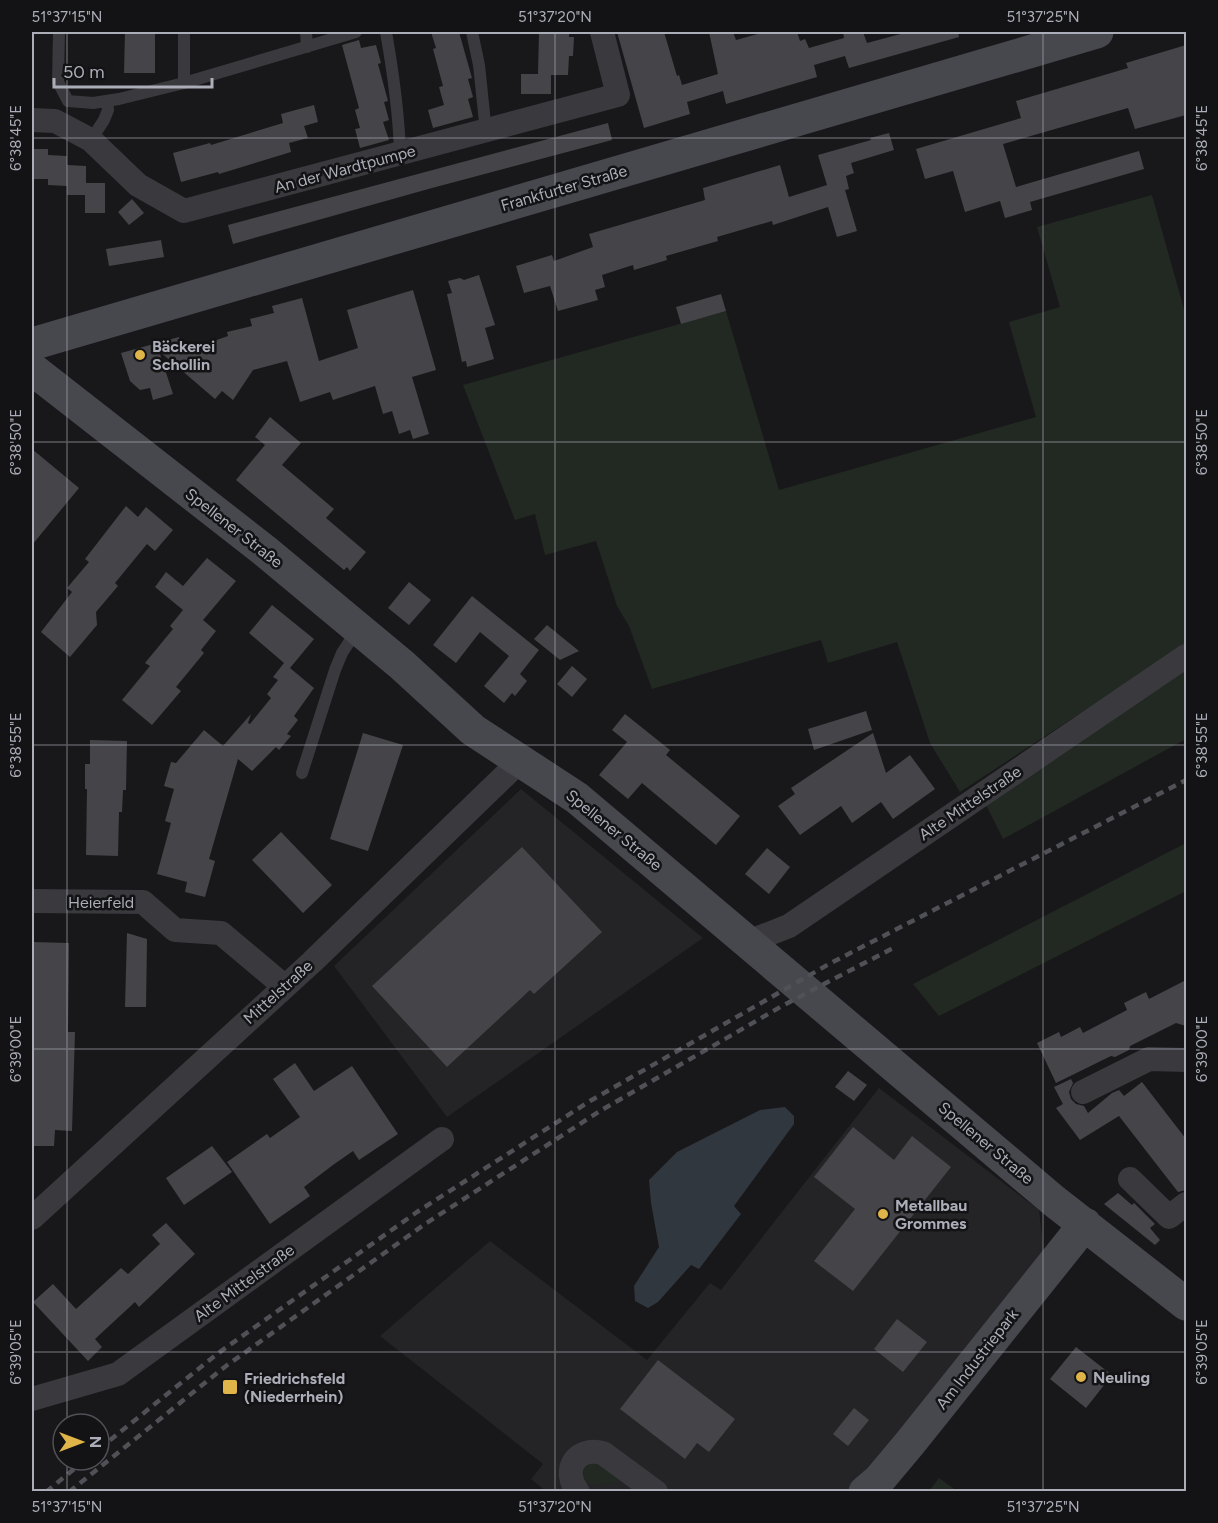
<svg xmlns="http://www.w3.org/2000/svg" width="1218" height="1523" font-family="Figtree,sans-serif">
  <rect width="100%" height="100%" fill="#181719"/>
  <path fill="#242426" d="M521,789L703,938L447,1117L334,966Z
    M879,1088L1039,1210L1044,1252L859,1491H546L531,1479L543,1464L380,1336L490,1241L647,1360L710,1283L721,1290Z"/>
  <path fill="#222923" d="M1152,195L1186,316V644L960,792L930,743L897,642L828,663L821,640L652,689L629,626L617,606L596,541L545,555L535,514L515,520L463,385L726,311L779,490L1036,417L1009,322L1060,307L1037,227Z
    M1186,665V739L1003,839L984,801Z
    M1186,843V891L939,1016L913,984Z
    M594,1461L618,1478L617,1481L594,1485C586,1481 582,1477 584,1468Z
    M939,1478L957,1491H929Z"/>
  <path fill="#31373e" d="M785,1107L794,1116V1124L734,1206L741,1214L699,1269L691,1265L658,1302L648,1308L635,1301L634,1286L659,1247L651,1203L649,1180L677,1152L760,1110Z"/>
  <path fill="#454549" d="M125,32H155V73H124Z
    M431,32H459L472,78L468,79L473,97L468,99L473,117L433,128L428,110L444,105L439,87L443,86L433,49L436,48Z
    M539,32H569V37H574L573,56H569L568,75H543H551V94H521V74H538Z
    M617,32H664L677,76L679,75L682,85L718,74L709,32H733L736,40L765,32H797L800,41L805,39L809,48L844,38L843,32H863L867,43L908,32H958L959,37L849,68L845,56L814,65L817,77L726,104L723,91L687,102L690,114L644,128Z
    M359,40L361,48L376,45L381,63L378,64L388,101L384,102L389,120L383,122L389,140L360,148L355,129L360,128L355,110L359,108L342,45Z
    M1186,45V115L1135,129L1128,108L1003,144L1016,187L1139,151L1144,169L1030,202L1032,210L1005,218L1000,201L965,212L953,171L925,179L916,149L1021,118L1016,101L1128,68L1126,63Z
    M314,105L318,122L304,126L308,138L289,143L291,152L219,174L218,172L181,182L173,153L210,143L211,145L283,123L281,114Z
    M608,123L612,140L432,188L233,244L228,225Z
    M889,133L894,150L851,163L854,173L846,176L849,189L845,190L857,231L837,237L828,207L773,225L772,221L717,237L718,241L666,256L667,260L634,270L633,265L602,275L605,287L595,290L598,300L558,311L550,286L524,293L516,266L552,255L554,261L593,247L589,234L705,200L703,188L780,165L789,197L827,185L818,155L871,140L870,138Z
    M32,149H48V155L67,156V165L86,166V183H105V213H85V195H67V186L48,185V179H32Z
    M132,199L144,213L129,225L118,212Z
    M161,240L164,257L109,266L106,249Z
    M479,275L495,325L485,328L494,359L467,367L466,361L462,362L447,294L452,293L448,281L460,278L464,280Z
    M413,290L436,370L412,377L429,434L413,439L410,430L399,434L392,411L383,414L375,386L333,400L330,392L300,402L287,361L253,370L233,400L222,391L215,399L159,351L173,394L153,400L150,388L140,390L130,381L121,353L179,337L183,352L228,336L227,332L252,326L250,319L274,313L272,306L302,298L319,361L358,348L347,310Z
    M721,294L726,311L681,324L676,307Z
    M270,417L301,443L282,465L334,509L326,518L366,552L350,571L347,567L344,570L236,480L265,445L255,437Z
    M32,449L79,488L32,545Z
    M126,506L138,517L146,507L173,530L155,551L147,544L115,583L118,586L96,612L97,625L70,657L41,632L72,592L67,588L89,562L85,559Z
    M207,558L236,581L203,620L216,631L201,650L204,653L176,687L181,691L152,725L122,700L150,666L145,663L173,629L170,626L183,610L155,587L166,572L183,586Z
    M409,582L431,600L409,625L388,608Z
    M472,596L539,650L520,674L527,681L515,696L512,693L504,703L484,686L509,656L480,632L456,663L433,645Z
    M272,605L314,639L290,668L314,688L294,716L298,720L287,734L291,736L279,750L276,747L252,771L238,759L209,859L215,861L205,897L185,892L187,882L157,874L171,823L165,821L174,789L164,786L171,762L176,763L204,730L223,746L251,714L248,723L250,724L271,698L267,694L278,680L273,677L284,663L249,633Z
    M547,625L579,651L560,660L534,639Z
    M572,666L587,679L572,697L557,684Z
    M866,711L872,730L814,750L808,729Z
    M625,714L670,750L666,755L740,816L716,845L642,783L628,799L599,775L627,742L612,730Z
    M363,733L403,745L368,851L330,839Z
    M873,733L886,773L910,755L935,789L893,819L881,802L852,823L841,806L800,835L778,806L795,794L791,788Z
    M90,740L127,741L126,790H123L122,812H119L118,856L86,855L87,789H85V764H90Z
    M281,832L332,885L303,913L252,860Z
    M522,847L602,932L534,994L530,990L447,1067L372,986Z
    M767,848L790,867L769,894L745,874Z
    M127,933L147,939L146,1007H125Z
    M32,942L69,943L68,1032H75L72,1131L55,1130L54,1146H34V1125H32L34,1012H32Z
    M1186,980V1026L1176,1023L1130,1046L1129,1050L1115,1057L1111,1056L1056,1083L1037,1043L1059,1032L1061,1037L1080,1027L1083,1033L1127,1010L1124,1003L1146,992L1149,999Z
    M295,1063L314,1091L352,1066L398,1134L359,1160L353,1151L333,1165L304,1187L310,1196L270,1224L227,1162L267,1134L270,1138L300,1117L273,1079Z
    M848,1071L867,1085L854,1101L835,1087Z
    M1071,1079L1073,1083L1069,1092L1071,1099L1076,1104L1084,1106L1088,1113L1112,1093L1119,1090L1124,1096L1142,1082L1186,1139V1190L1178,1192L1119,1116L1080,1140L1056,1108L1063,1104L1054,1087Z
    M853,1127L894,1160L912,1136L951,1167L853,1291L814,1261L855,1209L814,1177Z
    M212,1146L232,1172L184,1205L166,1178Z
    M1118,1193L1132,1205L1134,1203L1155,1224L1150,1228L1160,1240L1155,1245L1104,1204Z
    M166,1223L195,1254L139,1307L135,1302L95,1339L102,1347L88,1361L33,1302L53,1284L76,1309L121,1268L128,1274L160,1244L152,1235Z
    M897,1319L927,1342L903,1372L874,1349Z
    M1076,1347L1112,1375L1086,1408L1050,1379Z
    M658,1360L735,1419L709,1452L697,1443L685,1459L620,1409Z
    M854,1408L869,1420L848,1446L833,1434Z"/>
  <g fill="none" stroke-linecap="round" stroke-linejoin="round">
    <path stroke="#39393e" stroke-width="12" d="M59,32L58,82L68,101
      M184,32V83
      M306,32L307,47
      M386,32C393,72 399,112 400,154
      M472,32L479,65L486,132
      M68,101L93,103L119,99L184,83L356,32
      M91,140L104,120L108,110L107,101
      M302,773L335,670L342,653L357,630"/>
    <path stroke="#39393e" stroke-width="24" d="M32,120L55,121L91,140L138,185L184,211L618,95L602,32
      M32,901L143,902L175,930L221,933L284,986
      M748,942L789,926L1186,656
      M1083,1092L1149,1059L1186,1060
      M1130,1179L1169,1217L1186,1204
      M32,1218L312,962L520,761
      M32,1399L118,1374L442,1139
      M578,1492C561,1470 576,1446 603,1453L656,1492"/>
    <path stroke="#47484e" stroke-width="33" d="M32,344L1097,32
      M32,369L265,551L402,665L473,730L577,798L1054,1201L1186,1304
      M865,1492L879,1480L910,1443L1085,1224"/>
    <path stroke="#505157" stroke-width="4.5" stroke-dasharray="8 6" stroke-linecap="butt" d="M99,1449L217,1354L417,1212L590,1101L829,964L1186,780
      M46,1492L85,1460
      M69,1492L226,1366L425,1224L600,1111L782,1006L895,947"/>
  </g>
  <path fill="none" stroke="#abaeb8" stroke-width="1.5" stroke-opacity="0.45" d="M67,32V1424M555,32V1492M1043,32V1492M32,138H1186M32,442H1186M32,745H1186M32,1049H1186M32,1352H1186M67,1460V1492"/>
  <g fill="#dfb54a" stroke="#131214" stroke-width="2">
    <circle cx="140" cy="355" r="6"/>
    <circle cx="883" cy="1214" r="6"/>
    <circle cx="1081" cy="1377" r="6"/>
    <rect x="222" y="1379" width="16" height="16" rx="3"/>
  </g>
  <g text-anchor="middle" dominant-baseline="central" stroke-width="5" stroke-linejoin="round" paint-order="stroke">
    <g font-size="16" fill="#abaeb8" stroke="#131214">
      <text transform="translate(345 169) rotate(-15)">An der Wardtpumpe</text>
      <text transform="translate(564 188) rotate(-16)">Frankfurter Straße</text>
      <text transform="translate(234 528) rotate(38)">Spellener Straße</text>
      <text transform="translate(970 803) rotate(-34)">Alte Mittelstraße</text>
      <text transform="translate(614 830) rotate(39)">Spellener Straße</text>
      <text x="101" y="902">Heierfeld</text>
      <text transform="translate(278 992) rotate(-42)">Mittelstraße</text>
      <text transform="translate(986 1143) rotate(40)">Spellener Straße</text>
      <text transform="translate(244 1283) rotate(-36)">Alte Mittelstraße</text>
      <text transform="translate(977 1359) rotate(-52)">Am Industriepark</text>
    </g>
    <g font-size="16" font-weight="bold" fill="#abaeb8" stroke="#131214" text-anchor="start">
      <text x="152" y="346">Bäckerei<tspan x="152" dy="18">Schollin</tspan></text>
      <text x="895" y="1205">Metallbau<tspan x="895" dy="18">Grommes</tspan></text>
      <text x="1093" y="1377">Neuling</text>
      <text x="244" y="1378">Friedrichsfeld<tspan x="244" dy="18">(Niederrhein)</tspan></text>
    </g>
  </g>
  <rect width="1218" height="1523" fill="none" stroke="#131214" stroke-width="66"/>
  <g transform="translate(81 1442) rotate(90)"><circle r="28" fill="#131214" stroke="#505056" stroke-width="1.5"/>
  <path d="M0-4.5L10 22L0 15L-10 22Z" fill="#dfb54a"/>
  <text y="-9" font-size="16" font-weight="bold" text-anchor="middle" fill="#abaeb8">N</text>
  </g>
  <path d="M54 78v9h158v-9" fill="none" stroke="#abaeb8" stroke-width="3"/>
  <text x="63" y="78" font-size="18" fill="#abaeb8" stroke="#131214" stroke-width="4.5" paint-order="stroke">50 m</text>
  <rect x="33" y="33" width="1152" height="1457" fill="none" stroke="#abaeb8" stroke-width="2"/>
  <g font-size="15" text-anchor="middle" fill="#abaeb8">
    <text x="67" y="22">51°37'15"N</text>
    <text x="555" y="22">51°37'20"N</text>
    <text x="1043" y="22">51°37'25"N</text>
    <text transform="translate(1202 138) rotate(-90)" y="5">6°38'45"E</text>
    <text transform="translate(16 138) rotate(-90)" y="5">6°38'45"E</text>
    <text transform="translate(1202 442) rotate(-90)" y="5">6°38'50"E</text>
    <text transform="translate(16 442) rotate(-90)" y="5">6°38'50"E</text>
    <text transform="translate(1202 745) rotate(-90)" y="5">6°38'55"E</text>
    <text transform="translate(16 745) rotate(-90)" y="5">6°38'55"E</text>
    <text transform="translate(1202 1049) rotate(-90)" y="5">6°39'00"E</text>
    <text transform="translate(16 1049) rotate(-90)" y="5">6°39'00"E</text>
    <text transform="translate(16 1352) rotate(-90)" y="5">6°39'05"E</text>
    <text transform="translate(1202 1352) rotate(-90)" y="5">6°39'05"E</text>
    <text x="67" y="1512">51°37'15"N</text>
    <text x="555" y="1512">51°37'20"N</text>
    <text x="1043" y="1512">51°37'25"N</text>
  </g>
</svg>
